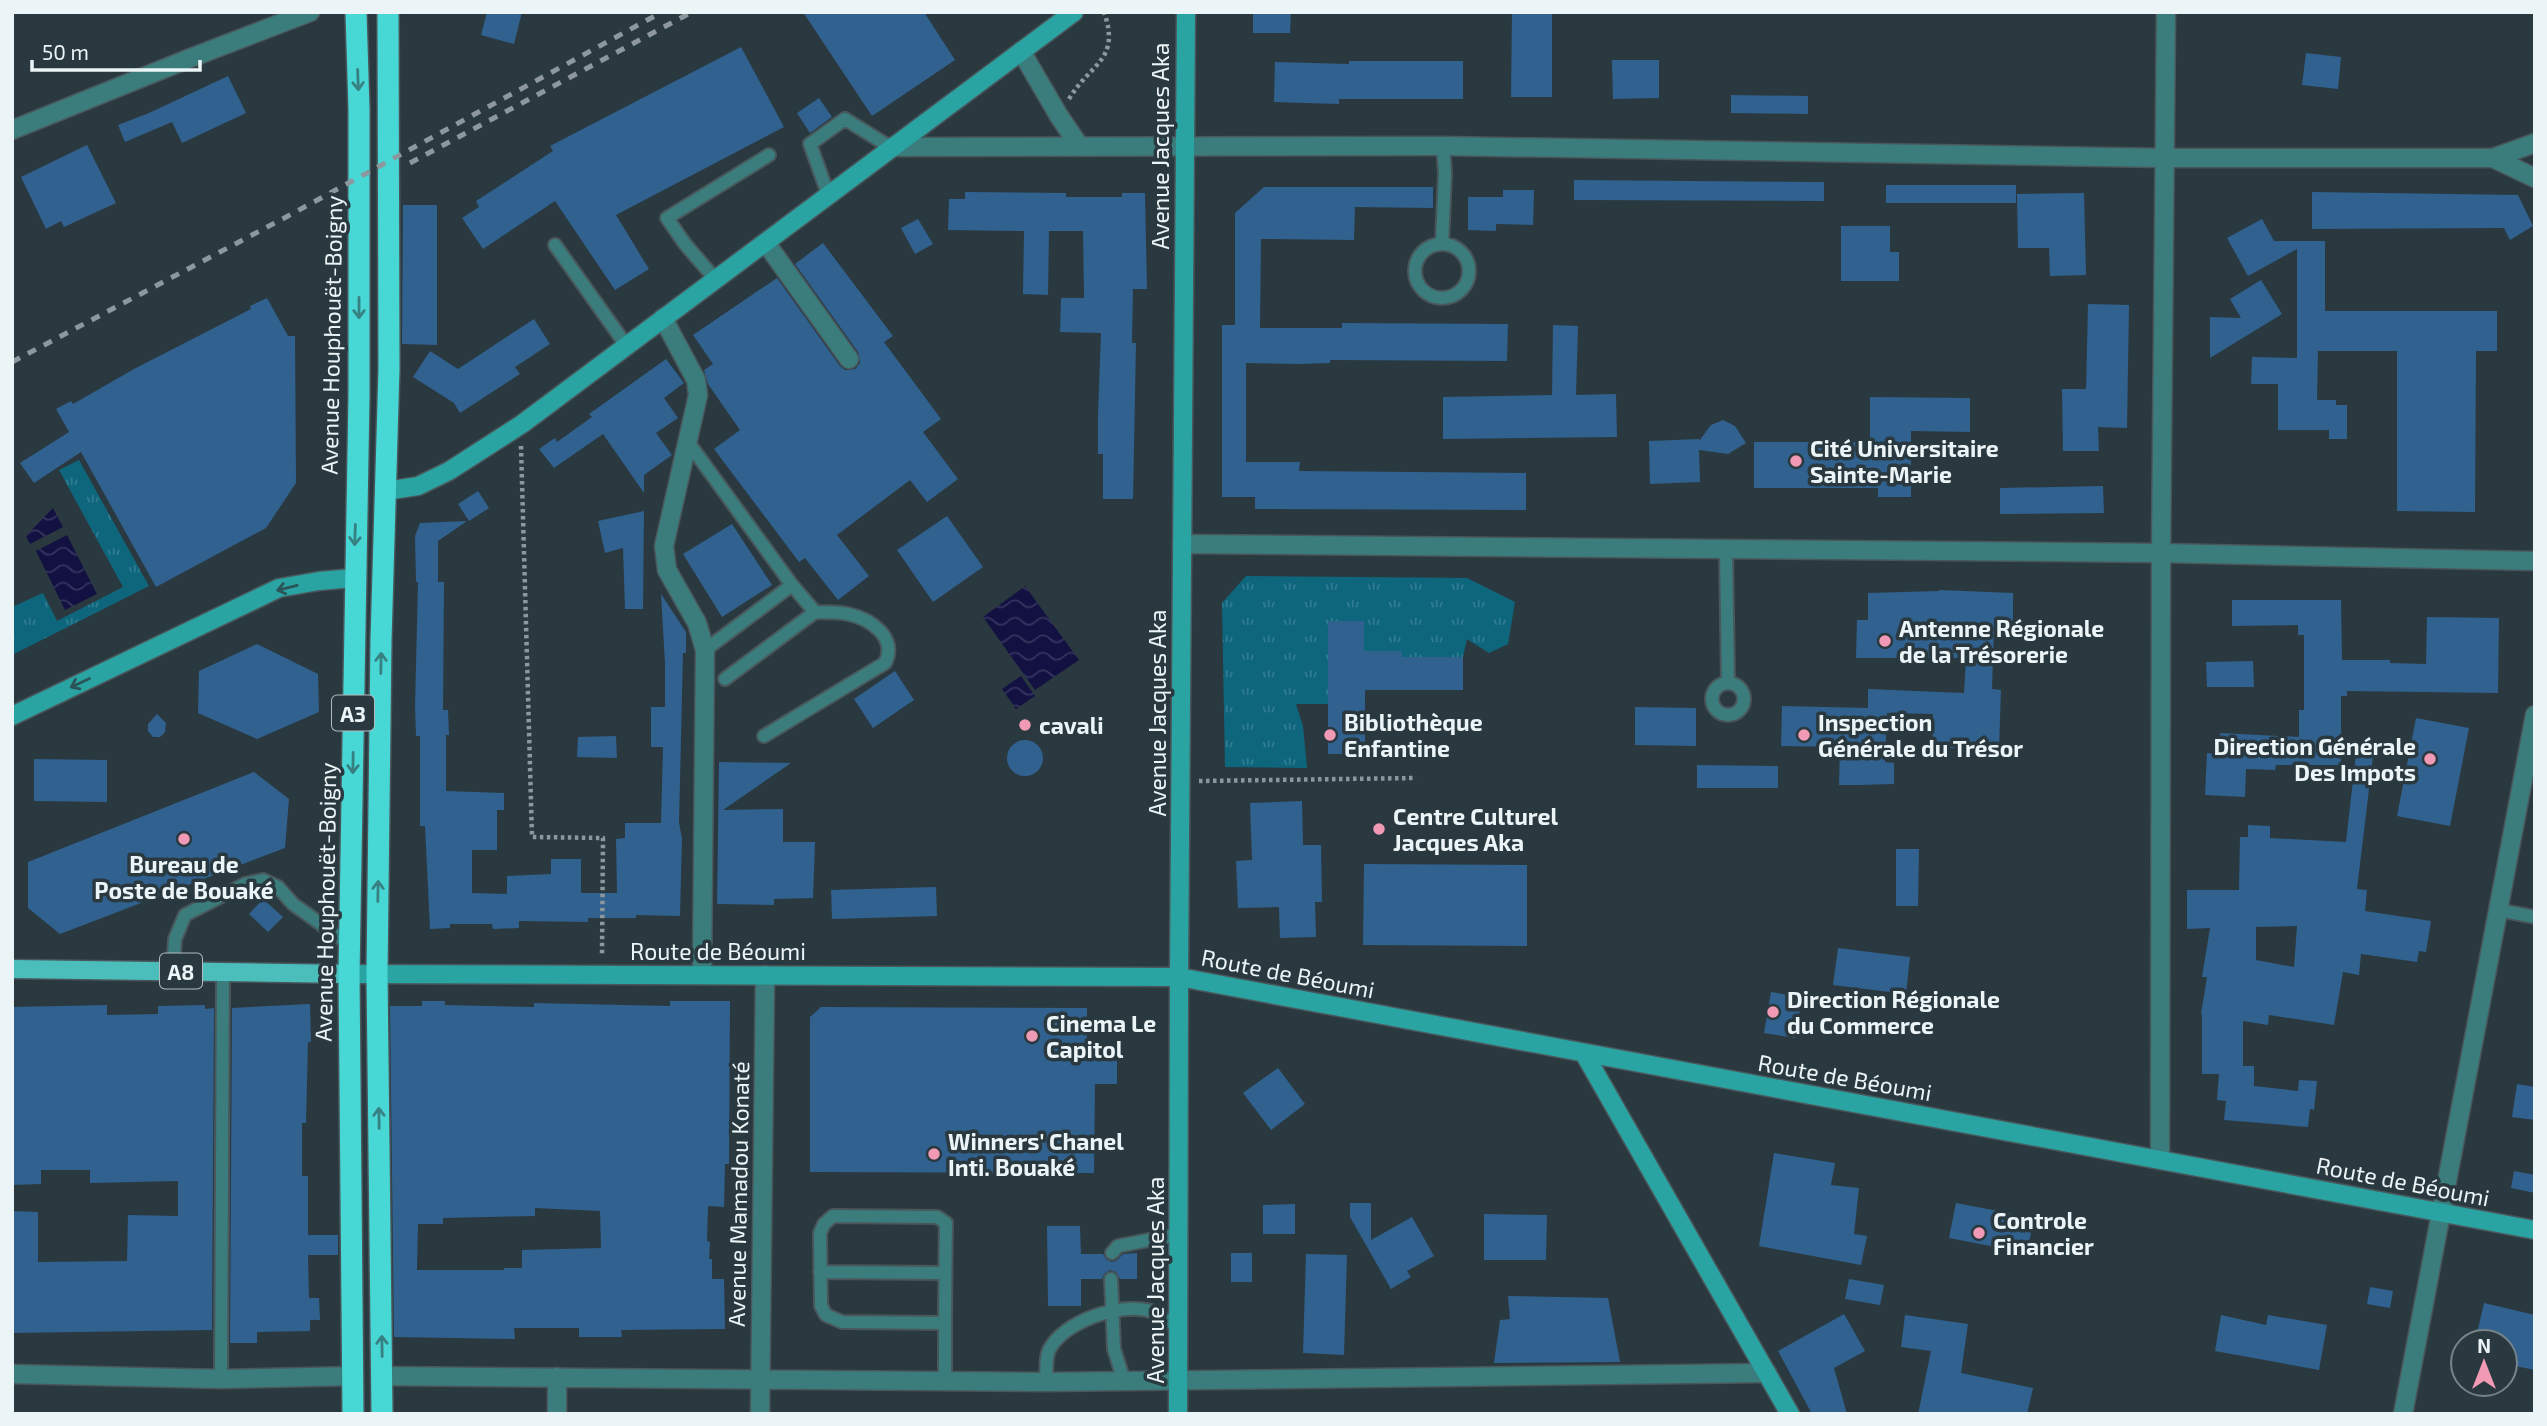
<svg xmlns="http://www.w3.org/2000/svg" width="2547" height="1426" font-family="'Exo 2',sans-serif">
  <defs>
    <pattern id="grass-tufts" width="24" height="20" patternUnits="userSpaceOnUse" patternTransform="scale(1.75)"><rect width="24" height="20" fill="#0e667d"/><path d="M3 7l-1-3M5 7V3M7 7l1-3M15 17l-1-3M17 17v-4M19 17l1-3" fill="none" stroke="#317c90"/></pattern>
    <pattern id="water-waves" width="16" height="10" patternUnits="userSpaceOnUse" patternTransform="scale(1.75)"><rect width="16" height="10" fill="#121142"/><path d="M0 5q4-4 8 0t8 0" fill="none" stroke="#35345e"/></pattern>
  </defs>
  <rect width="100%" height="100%" fill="#2a393f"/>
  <path fill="url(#grass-tufts)" d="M79,460L149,586L12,655V607L43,593L57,621L123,587L59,470Z
    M1246,576L1467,578L1515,602L1508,644L1489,653L1467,639L1463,657H1402V651H1364L1363,621H1328V704H1296L1303,726L1307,768L1225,767L1222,603Z"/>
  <path fill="url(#water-waves)" d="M53,508L63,527L30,544L26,536Z
    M67,535L97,594L65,610L36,551Z
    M1025,586L1079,660L1035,690L983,617Z
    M1021,676L1035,696L1016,709L1002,689Z"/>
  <path fill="#31618e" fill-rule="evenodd" d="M487,12H522L514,44L481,35Z
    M803,12H924L955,60L872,116Z
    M1253,12H1291L1290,33H1253Z
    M1512,12H1552V97H1511Z
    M741,47L784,127L616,215L649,269L615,290L555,201L483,249L462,218L479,207L476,201L553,151L550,146Z
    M2306,53L2341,57L2338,89L2302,85Z
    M1612,60H1659V98L1613,99Z
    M1349,61H1463V99H1339V104L1274,102L1275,62L1349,64Z
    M228,76L246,113L182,143L172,122L125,142L118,125L149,113Z
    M1731,95L1808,96V114L1731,113Z
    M819,98L832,117L810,133L797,113Z
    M87,145L116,203L64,227L61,221L46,229L21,177Z
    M1574,180L1824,182V201L1574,200Z
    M1886,185H2016V203H1886Z
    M1264,187H1433V208L1355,207L1354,240L1261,239L1260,328H1342V323L1508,324L1507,361L1330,360V363L1300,364L1246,363V462H1300L1299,471L1526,473V510L1255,509V497H1222V325H1235V213Z
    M1503,190H1534L1533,225L1496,224V231L1468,230V197H1503Z
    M965,192L1066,193V197H1122V193H1145L1147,289H1133L1132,343H1136L1133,499H1103V454H1098V414L1101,333L1060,332L1061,298H1084L1083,231H1049L1048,295L1023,294L1024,231L948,230L949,199H965Z
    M2312,192L2518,195L2533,226L2510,240L2504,228L2312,229Z
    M2084,193L2086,275L2050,276L2049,248H2018L2017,194Z
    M403,205H437V345L402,344Z
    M918,219L933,244L915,254L901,228Z
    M2262,219L2274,241H2325V311H2497V351H2476L2475,512L2397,511V351H2318L2317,400H2336V405H2347V439H2329V430H2278V384H2251L2252,357L2297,358V249L2248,276L2227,238Z
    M1841,226H1890V252H1899V281H1841Z
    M823,243L893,336L884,342L941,419L923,432L958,479L927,502L910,480L837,535L869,576L838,600L805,558L799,562L714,449L740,430L708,384L704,370L713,364L693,335L777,278L840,366L845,370L855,369L860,363L858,352L795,264Z
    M2261,280L2282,314L2210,358V317L2241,318L2230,299Z
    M267,298L288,336H295L296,483L266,528L156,587L81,452L34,483L20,463L69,432L56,409L71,401L73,404L134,369L251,309L250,306Z
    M2088,304L2129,305L2127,428L2098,427L2099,451H2063L2062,389H2086Z
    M534,319L550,344L515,367L520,374L460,413L454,403L413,377L430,351L458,369Z
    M1553,325L1578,326L1576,395L1616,394L1617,437L1443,439V397L1552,395Z
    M666,359L684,383L664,398L678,418L656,433L672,455L644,475V493L603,434L554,468L539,449L555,438L557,442L592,417L589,414Z
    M1870,397L1970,398V432L1911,431V497H1878V488H1754V442H1870Z
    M1723,420L1735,426L1746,443L1728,454L1699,450L1700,482L1650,484L1649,441L1699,439V441L1711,425Z
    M2103,486L2104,513L2000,514V488Z
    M478,491L489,508L469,521L458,504Z
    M644,511L643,609H625L623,548L605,553L598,521Z
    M947,516L983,567L933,602L897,550Z
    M467,521L438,541V582H444L443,710H448L449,735H446V791L504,793V810H497V850H472V893L507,894V876L551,874V859H581V893H617L616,839L625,838V823H661L663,747H651V707H665V663L661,594L686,632V653H683L679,823L682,838L680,916L636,915V918H588V922L519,921V928L493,929L492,924H450V928L430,929L425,826H420V736H416L415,707L418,582H416L415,536L420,523Z
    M732,524L772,585L722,617L683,554Z
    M1939,590L2013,593V626H1994L1992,689L2001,690L1999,750L1949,748V754H1932L1933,714L1887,713L1885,762L1894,763V784L1860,785H1839L1840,747L1781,746L1782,706L1868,708V689L1964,693L1966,658H1856L1857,620H1868V593L1939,591Z
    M2232,600H2341L2342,660H2390V663L2426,664L2427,617L2499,618L2498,693L2347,691V696H2341V765H2276L2275,770L2246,769L2245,797L2205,795L2207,753L2219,754L2220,733L2299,737V710H2304V635H2298V625L2232,626Z
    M1328,621H1364V651H1402V657H1463V690H1365V754H1328Z
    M257,644L318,674L319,712L257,739L198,713L199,671Z
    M2253,661L2254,687H2207L2206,662Z
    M895,671L914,700L873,728L854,699Z
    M1635,707L1696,708V746L1635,745Z
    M157,714L166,723L165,732L160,737H153L148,731V724Z
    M2416,718L2469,728L2450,826L2397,816Z
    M616,736L617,758L577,757L578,737Z
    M1007 758a18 18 0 1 1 36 0a18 18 0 1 1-36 0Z
    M2356,754L2373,756L2357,889L2367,890L2365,911L2431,921L2426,952L2419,951L2417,962L2361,954L2359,975L2343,972L2334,1025L2269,1015L2268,1025L2243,1021V1066H2254V1086L2298,1091L2299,1080L2317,1081L2314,1110L2310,1109L2308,1127L2224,1120L2226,1101L2217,1100L2219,1074H2202V1015L2201,1014L2207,977H2202L2210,928L2187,929V890H2239L2240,837H2248V825L2270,826V838L2346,842ZM2297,926L2294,967L2256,960V927Z
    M34,759L107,760V802L34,801Z
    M719,762L791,763L723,810L783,809V842H815L813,898L774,899V905L717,904Z
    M1697,765L1778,766V788H1697Z
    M254,772L289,799L285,848L60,934L28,908V862Z
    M1302,801L1303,845H1321L1322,902H1315L1316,937L1280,938L1279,907L1238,908L1236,861L1252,860L1250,803Z
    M1896,849H1919L1918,906H1896Z
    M1364,864L1527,865V946L1363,945Z
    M936,887L937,916L832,919L831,890Z
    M263,899L283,917L268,932L249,914Z
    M1838,948L1910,957L1906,994L1833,985Z
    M1771,992L1802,997L1795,1038L1764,1033Z
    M422,1001H445V1005L534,1007V1003L670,1006V1001H730L729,1164H725L724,1207L708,1206L707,1241L710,1242L709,1259H712V1279H724L725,1329L621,1330L622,1337H579V1328H514L515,1339L394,1337L390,1006H422ZM535,1208L600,1211L601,1248L522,1250V1268H504V1270H417L418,1224H443V1218L535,1216Z
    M310,1004L311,1042H308L306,1123H302V1176H308V1235H338V1255H308L309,1298H319L320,1320H310V1331L257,1332V1343H230L232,1008Z
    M107,1005V1015L158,1014V1006L205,1005V1009L214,1008L212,1330L12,1333V1211L38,1212V1262L127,1261L128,1215L178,1216V1181L90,1183V1170H41V1184L12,1185V1007Z
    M821,1007L1087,1008V1050H1095V1061H1117V1084H1095L1094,1173L810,1172V1017Z
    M1278,1068L1305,1104L1271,1130L1243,1093Z
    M2517,1084L2535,1087V1120L2512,1117Z
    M1774,1153L1835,1163L1831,1185L1859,1188L1854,1234L1867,1236L1861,1265L1759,1246Z
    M2514,1171L2535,1175V1193L2511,1188Z
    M1350,1203H1371V1240L1412,1217L1434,1256L1407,1271L1411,1277L1391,1289L1350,1217Z
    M1956,1203L2034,1218L2027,1253L1949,1238Z
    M1295,1204V1234H1263V1205Z
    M1484,1214L1547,1215L1546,1260H1484Z
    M1047,1226H1080L1081,1254H1103L1106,1259L1111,1262L1116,1261L1123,1254L1137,1253V1279H1120L1116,1272L1110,1270L1104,1274L1102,1279H1081V1306H1048Z
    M1231,1253H1252V1282H1231Z
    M1306,1254L1347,1255L1344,1355L1303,1353Z
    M1849,1279L1884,1285L1880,1305L1845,1299Z
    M2370,1287L2393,1291L2390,1308L2367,1304Z
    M1508,1296L1608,1298L1620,1362L1494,1363L1500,1320L1510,1319Z
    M2484,1303L2535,1315V1370L2505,1364V1342H2475Z
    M1844,1314L1865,1351L1834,1368L1847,1414H1812L1778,1351Z
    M1905,1315L1968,1324L1961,1373L2033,1388L2027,1414H1918L1931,1351L1901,1347Z
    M2221,1315L2266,1325L2268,1315L2327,1325L2319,1370L2215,1351Z"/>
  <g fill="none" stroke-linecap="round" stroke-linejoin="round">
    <g stroke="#49575c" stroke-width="16">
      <path id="lane" d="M828,194L810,144L845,119L890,147
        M1415 271a27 27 0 1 1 54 0a27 27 0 1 1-54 0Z
        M1442,244L1445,173L1443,146
        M555,245L626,345
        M716,280L685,244L667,218L769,155
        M688,442L792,585L815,612C826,612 838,612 848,614C871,619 898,638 885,663L764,736
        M1726,551L1728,682
        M705,650L792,585
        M725,679L815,612
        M1712 699a16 16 0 1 1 32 0a16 16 0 1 1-32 0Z
        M2498,910L2535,917
        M173,971L175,939L185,915L245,884L263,880L278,887L293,904L350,945
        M1112,1253L1118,1246L1180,1234
        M820,1272L945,1273
        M1111,1279L1114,1349L1124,1381
        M221,1379L223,971
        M945,1382C945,1329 945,1276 946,1223L937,1217L833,1216L824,1224L820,1233L821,1306L826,1315L842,1322L945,1323
        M1046,1382C1047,1373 1045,1358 1049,1350C1064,1321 1120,1302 1151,1311C1160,1313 1170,1323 1178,1328"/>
    </g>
    <g stroke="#49575c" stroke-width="21">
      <path id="street" d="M1021,51L1059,116L1080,147
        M12,130L188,59L310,12
        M890,147L1443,146L2164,158H2493L2535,143
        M2493,158L2535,178
        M766,243L849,359
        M663,318L696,380L698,395L664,546L667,570L697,623L705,650L702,975
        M1182,544L2161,553L2535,561
        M2160,1160L2161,553L2166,12
        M12,1374L221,1379L354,1376
        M382,1376L1046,1382L1767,1373
        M557,1377V1414
        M760,1414L765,975
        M2403,1414L2535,715"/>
    </g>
    <g stroke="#49575c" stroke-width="21">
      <path id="secondary" d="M386,491L418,486L449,471L522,424L1074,12
        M12,716L279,588L319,581L354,578
        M349,974L1179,977L2535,1230
        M1585,1055L1790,1414
        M1178,1414L1179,977L1186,12"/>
    </g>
    <g stroke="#49575c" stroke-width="21">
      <path id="primary" d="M12,969L349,974"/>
    </g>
    <g stroke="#49575c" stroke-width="24">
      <path id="highway" d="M353,1414L349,974L359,396V109L356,12
        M382,1414L377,974L381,640L389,369L388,12"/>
    </g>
    <path stroke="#8c989d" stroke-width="4.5" stroke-dasharray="3.5 3.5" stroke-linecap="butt" d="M1069,99C1090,63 1121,61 1104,12
      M521,446L532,837L603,838L602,956
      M1199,781L1416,778"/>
    <use href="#lane" stroke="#3b7d7c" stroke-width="12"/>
    <use href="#street" stroke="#3b7d7c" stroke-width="18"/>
    <use href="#secondary" stroke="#2aa4a2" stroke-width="18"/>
    <use href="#primary" stroke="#4bbebc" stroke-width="18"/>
    <use href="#highway" stroke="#47d8d6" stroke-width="21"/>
    <path stroke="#8c989d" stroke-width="5" stroke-dasharray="9 9" stroke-linecap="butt" d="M410,163L692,12
      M12,362L288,216L662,12"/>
  </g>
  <defs><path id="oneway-shaft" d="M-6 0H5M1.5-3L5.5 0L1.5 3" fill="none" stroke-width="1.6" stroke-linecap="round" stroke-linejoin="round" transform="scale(1.75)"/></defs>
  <g stroke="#378183">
    <use href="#oneway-shaft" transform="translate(358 80) rotate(88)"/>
    <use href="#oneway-shaft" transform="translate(359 308) rotate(90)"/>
    <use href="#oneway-shaft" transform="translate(355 535) rotate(92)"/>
    <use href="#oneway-shaft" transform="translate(381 663) rotate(-89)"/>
    <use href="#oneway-shaft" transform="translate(353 763) rotate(91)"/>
    <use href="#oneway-shaft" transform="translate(378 891) rotate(-89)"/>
    <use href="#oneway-shaft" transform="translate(379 1118) rotate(-91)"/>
    <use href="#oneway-shaft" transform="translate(382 1346) rotate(-91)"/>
  </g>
  <g stroke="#2a5458">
    <use href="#oneway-shaft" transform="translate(287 588) rotate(166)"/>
    <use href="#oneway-shaft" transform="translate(80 683) rotate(155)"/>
  </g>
  <g fill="#f09ab5" stroke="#2a393f" stroke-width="2.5">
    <circle cx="1796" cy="461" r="7"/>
    <circle cx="1885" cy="641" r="7"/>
    <circle cx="1025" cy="725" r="7"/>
    <circle cx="1330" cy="735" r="7"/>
    <circle cx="1804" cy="735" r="7"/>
    <circle cx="2430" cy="759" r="7"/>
    <circle cx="1379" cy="829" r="7"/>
    <circle cx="184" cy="839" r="7"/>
    <circle cx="1773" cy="1012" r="7"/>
    <circle cx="1032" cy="1036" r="7"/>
    <circle cx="934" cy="1154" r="7"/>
    <circle cx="1979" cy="1233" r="7"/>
  </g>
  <g text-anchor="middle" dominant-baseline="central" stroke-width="7" stroke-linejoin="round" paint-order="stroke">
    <g fill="#2a393f" stroke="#b1bcc0" stroke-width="2">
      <rect x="332" y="695.5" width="42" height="35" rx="5"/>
      <rect x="160" y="953.5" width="42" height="35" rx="5"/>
    </g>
    <g font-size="21" font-weight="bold" fill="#ebf4f7">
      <text x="353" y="713">A3</text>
      <text x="181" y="971">A8</text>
    </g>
    <g font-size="23" fill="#ebf4f7" stroke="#2a393f">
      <text transform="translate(1160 146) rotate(-90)">Avenue Jacques Aka</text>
      <text transform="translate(331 335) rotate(-89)">Avenue Houphouët-Boigny</text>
      <text transform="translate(1157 713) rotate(-90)">Avenue Jacques Aka</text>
      <text transform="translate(325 902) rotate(-89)">Avenue Houphouët-Boigny</text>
      <text x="718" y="951">Route de Béoumi</text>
      <text transform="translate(1288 973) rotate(11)">Route de Béoumi</text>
      <text transform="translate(1845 1077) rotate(10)">Route de Béoumi</text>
      <text transform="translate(2403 1181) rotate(11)">Route de Béoumi</text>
      <text transform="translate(738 1194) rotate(-89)">Avenue Mamadou Konaté</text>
      <text transform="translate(1155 1280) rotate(-90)">Avenue Jacques Aka</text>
    </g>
    <g font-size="23" font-weight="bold" fill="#ebf4f7" stroke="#2a393f" text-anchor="start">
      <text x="1810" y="448">Cité Universitaire<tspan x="1810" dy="26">Sainte-Marie</tspan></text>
      <text x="1899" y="628">Antenne Régionale<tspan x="1899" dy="26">de la Trésorerie</tspan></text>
      <text x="1344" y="722">Bibliothèque<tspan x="1344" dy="26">Enfantine</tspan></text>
      <text x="1818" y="722">Inspection<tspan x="1818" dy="26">Générale du Trésor</tspan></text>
      <text x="1039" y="725">cavali</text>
      <text x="2416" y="746" text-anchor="end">Direction Générale<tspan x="2416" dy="26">Des Impots</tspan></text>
      <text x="1393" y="816">Centre Culturel<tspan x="1393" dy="26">Jacques Aka</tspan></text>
      <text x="184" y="864" text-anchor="middle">Bureau de<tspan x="184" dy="26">Poste de Bouaké</tspan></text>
      <text x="1787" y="999">Direction Régionale<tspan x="1787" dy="26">du Commerce</tspan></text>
      <text x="1046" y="1023">Cinema Le<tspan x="1046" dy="26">Capitol</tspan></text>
      <text x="948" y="1141">Winners' Chanel<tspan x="948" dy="26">Inti. Bouaké</tspan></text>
      <text x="1993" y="1220">Controle<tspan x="1993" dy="26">Financier</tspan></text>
    </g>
  </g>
  <rect width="2547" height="1426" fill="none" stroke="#ebf4f7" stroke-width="28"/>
  <g transform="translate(2484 1363)"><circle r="33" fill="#2a393f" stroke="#778489" stroke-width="2"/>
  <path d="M0-5L12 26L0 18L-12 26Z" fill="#f09ab5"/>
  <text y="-10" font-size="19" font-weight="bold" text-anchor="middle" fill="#ebf4f7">N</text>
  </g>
  <path d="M32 60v10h168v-10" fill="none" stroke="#ebf4f7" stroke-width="3.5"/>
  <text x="42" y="60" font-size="21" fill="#ebf4f7" stroke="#2a393f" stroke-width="5" paint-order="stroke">50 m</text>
</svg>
